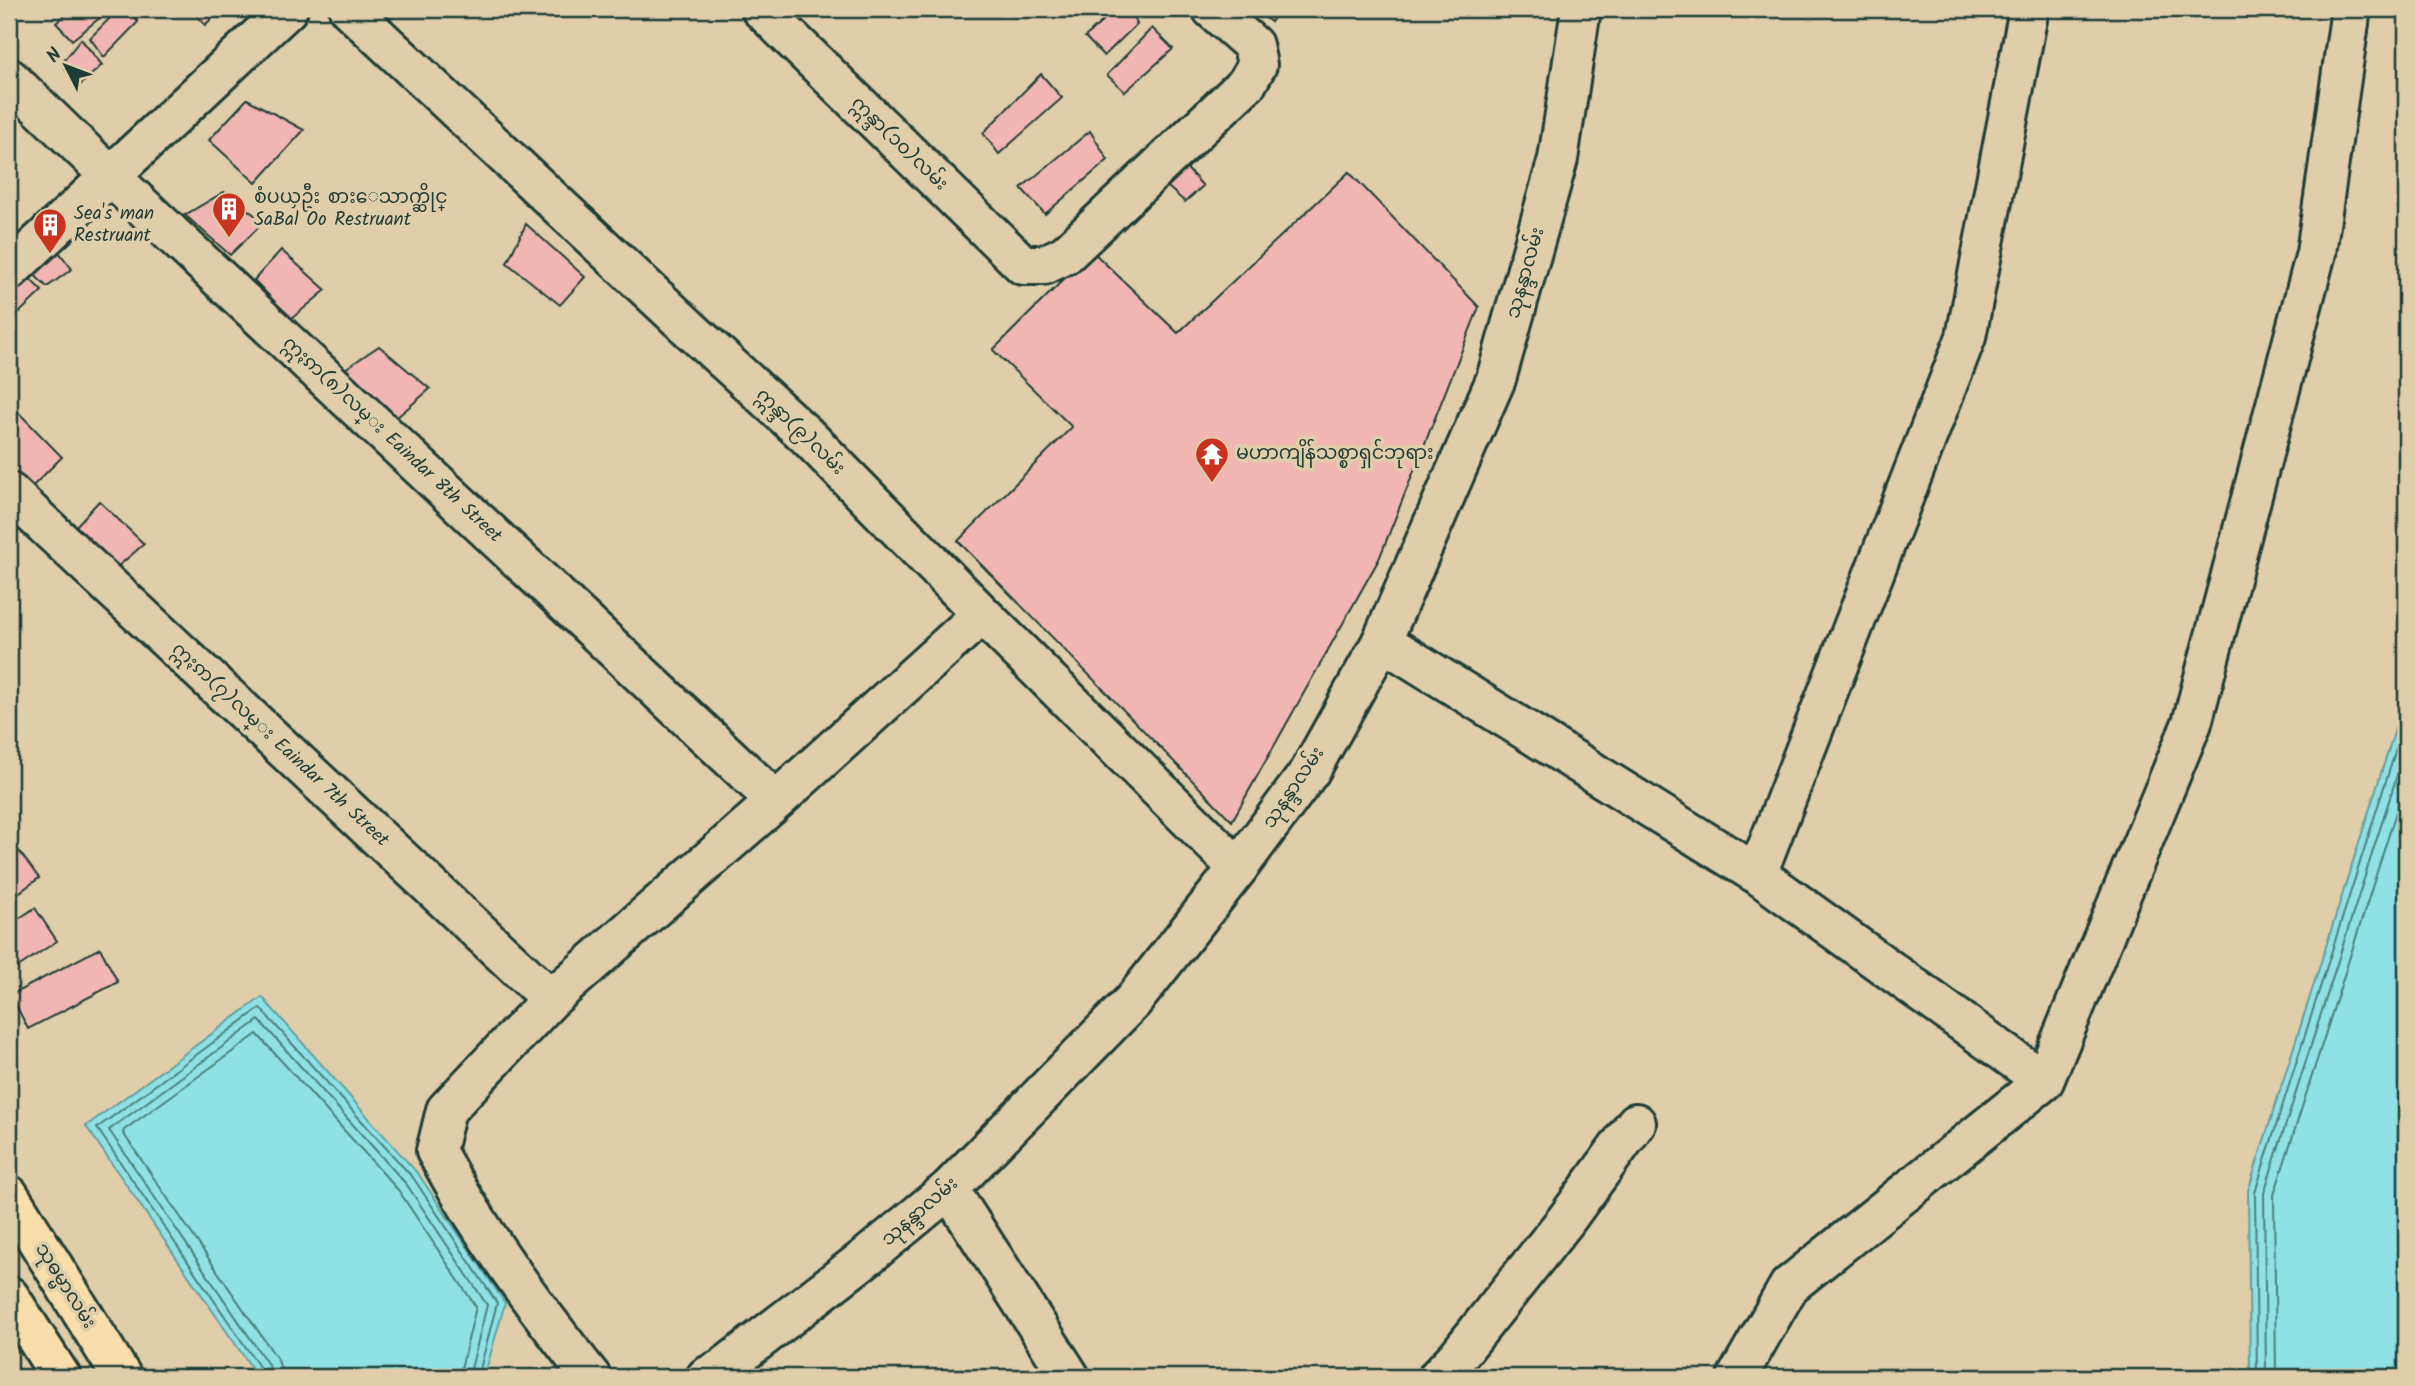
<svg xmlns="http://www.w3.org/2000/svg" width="2415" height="1386" font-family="Kalam,'Noto Sans Myanmar',sans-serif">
  <rect width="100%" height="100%" fill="#e0ceab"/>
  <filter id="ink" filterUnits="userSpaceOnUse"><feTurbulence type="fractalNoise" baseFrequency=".0143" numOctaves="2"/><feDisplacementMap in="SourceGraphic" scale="14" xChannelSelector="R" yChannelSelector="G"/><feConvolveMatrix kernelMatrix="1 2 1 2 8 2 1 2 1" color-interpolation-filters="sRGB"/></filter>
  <g filter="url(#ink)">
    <path fill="#8fe1e6" stroke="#629f9f" stroke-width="2" d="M2406,695V1377H2250L2248,1191Z
      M262,997L419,1175L505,1303L484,1377H258L86,1126Z"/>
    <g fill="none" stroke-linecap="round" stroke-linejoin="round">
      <path stroke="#4c7f7b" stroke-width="2" d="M263,1377L262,1371L97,1128L260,1008L414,1179L497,1303L478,1377
        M272,1377L269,1366L109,1130L259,1020L407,1185L487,1305L469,1377
        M283,1377L278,1360L123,1133L124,1130L257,1034L399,1191L476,1307L459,1377
        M2257,1377L2255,1192L2406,718
        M2266,1377L2264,1193L2406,747
        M2276,1377L2274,1195L2406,781"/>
    </g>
    <path fill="#f2b6b2" stroke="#1f3d34" stroke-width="2" d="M72,9H97L101,17L72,40L56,23Z
      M119,9H129L138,22L104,57L90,38Z
      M191,9H222L205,25Z
      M1116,9H1131L1137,24L1104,56L1085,37Z
      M1253,9H1280L1271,22Z
      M1152,28L1173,49L1125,92L1107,75Z
      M81,39L102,65L77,88L62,63Z
      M1041,74L1062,98L999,154L983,133Z
      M247,99L304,130L256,183L209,140Z
      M1090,131L1108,160L1045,214L1021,188Z
      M1181,162L1203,186L1185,202L1160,180Z
      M1349,172L1479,307L1379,559L1232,821L958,541L1072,427L993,350L1092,251L1178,333Z
      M224,192L264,222L230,255L185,215Z
      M526,224L585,277L560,305L507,263Z
      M52,243L72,269L47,287L26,267Z
      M281,250L326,290L291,319L254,280Z
      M24,273L42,291L19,313L9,304V285Z
      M379,346L430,389L395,419L342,371Z
      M17,411L62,457L24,495L9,474V417Z
      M99,501L144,544L116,568L76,526Z
      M19,851L39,878L9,900V858Z
      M35,908L57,941L9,973V925Z
      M100,948L118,982L28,1029L11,995Z"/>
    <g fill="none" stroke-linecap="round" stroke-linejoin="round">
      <g stroke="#1f3d34" stroke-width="44">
        <path id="street" d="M349,9L692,331L807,436L982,614L1238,868
          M761,9L1023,265H1044L1065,255L1247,83L1257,65L1253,45L1212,9
          M9,78L110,176L776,801
          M9,271L288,9
          M9,492L551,999
          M1382,641L1757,874L2044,1081
          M1757,874L1966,337L2029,9
          M949,1189L1070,1377
          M591,1377C533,1304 480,1233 436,1151L446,1110L551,999L776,801L982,614
          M1438,1377L1457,1357L1566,1220L1636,1123
          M1737,1377L1789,1286L2044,1081L2192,723L2316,253L2351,9"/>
      </g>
      <g stroke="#1f3d34" stroke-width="44">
        <path id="secondary" d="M706,1377L723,1368L869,1255L949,1189L1133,1001L1238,868L1310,771L1382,641L1496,379L1558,159L1581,9"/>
      </g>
      <g stroke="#1f3d34" stroke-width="44">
        <path id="primary" d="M9,1195L122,1377
          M9,1296L61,1377"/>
      </g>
      <use href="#street" stroke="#e0ceab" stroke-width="38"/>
      <use href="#secondary" stroke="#e0ceab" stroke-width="38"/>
      <use href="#primary" stroke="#f9ddab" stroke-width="38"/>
    </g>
  </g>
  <defs>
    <g id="building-pin" transform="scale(1.75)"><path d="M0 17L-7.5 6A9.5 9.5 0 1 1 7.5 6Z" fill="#c8321e" stroke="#e0ceab"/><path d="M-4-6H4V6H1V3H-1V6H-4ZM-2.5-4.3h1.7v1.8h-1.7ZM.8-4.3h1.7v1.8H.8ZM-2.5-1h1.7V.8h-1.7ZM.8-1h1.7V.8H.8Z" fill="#fff"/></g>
    <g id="temple-pin" transform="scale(1.75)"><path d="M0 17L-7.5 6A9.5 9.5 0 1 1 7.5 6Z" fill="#c8321e" stroke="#e0ceab"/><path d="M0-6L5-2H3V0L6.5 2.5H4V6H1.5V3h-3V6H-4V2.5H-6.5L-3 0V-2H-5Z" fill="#fff"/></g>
  </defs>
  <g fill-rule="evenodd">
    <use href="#building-pin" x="229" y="209"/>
    <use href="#building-pin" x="50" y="225"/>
    <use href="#temple-pin" x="1212" y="454"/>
  </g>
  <g text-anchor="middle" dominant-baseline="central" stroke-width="7" stroke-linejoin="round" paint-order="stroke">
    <g font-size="19" fill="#1f3d34" stroke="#e0ceab">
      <text transform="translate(899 144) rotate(44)">ဣန္ဒာ(၁၀)လမ်း</text>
      <text transform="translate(1526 273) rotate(-74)">သုနန္ဒာလမ်း</text>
      <text transform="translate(800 432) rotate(44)">ဣန္ဒာ(၉)လမ်း</text>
      <text transform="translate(392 440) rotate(43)">ဣႏၵာ(၈)လမ္း Eaindar 8th Street</text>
      <text transform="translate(280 745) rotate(43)">ဣႏၵာ(၇)လမ္း Eaindar 7th Street</text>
      <text transform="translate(1294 788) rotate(-56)">သုနန္ဒာလမ်း</text>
      <text transform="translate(920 1212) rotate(-41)">သုနန္ဒာလမ်း</text>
      <text transform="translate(65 1286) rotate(58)">သုဓမ္မာလမ်း</text>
    </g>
    <g font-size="19" fill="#1f3d34" stroke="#e0ceab" text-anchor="start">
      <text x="254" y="198">စံပယ္ဦး စားေသာက္ဆိုင္<tspan x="254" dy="22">SaBal Oo Restruant</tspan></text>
      <text x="74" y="214">Sea's man<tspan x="74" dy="22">Restruant</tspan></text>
      <text x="1236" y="454">မဟာကျိန်သစ္စာရှင်ဘုရား</text>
    </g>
  </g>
  <rect width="2415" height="1386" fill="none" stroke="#e0ceab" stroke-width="35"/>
  <rect x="18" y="18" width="2380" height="1351" fill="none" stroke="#1f3d34" stroke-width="2.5" filter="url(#ink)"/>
  <g transform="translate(66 66) rotate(312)" stroke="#e0ceab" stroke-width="5" paint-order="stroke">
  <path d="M0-5L12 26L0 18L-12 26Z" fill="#1f3d34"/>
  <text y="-10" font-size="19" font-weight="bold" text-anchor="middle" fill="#1f3d34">N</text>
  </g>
</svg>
